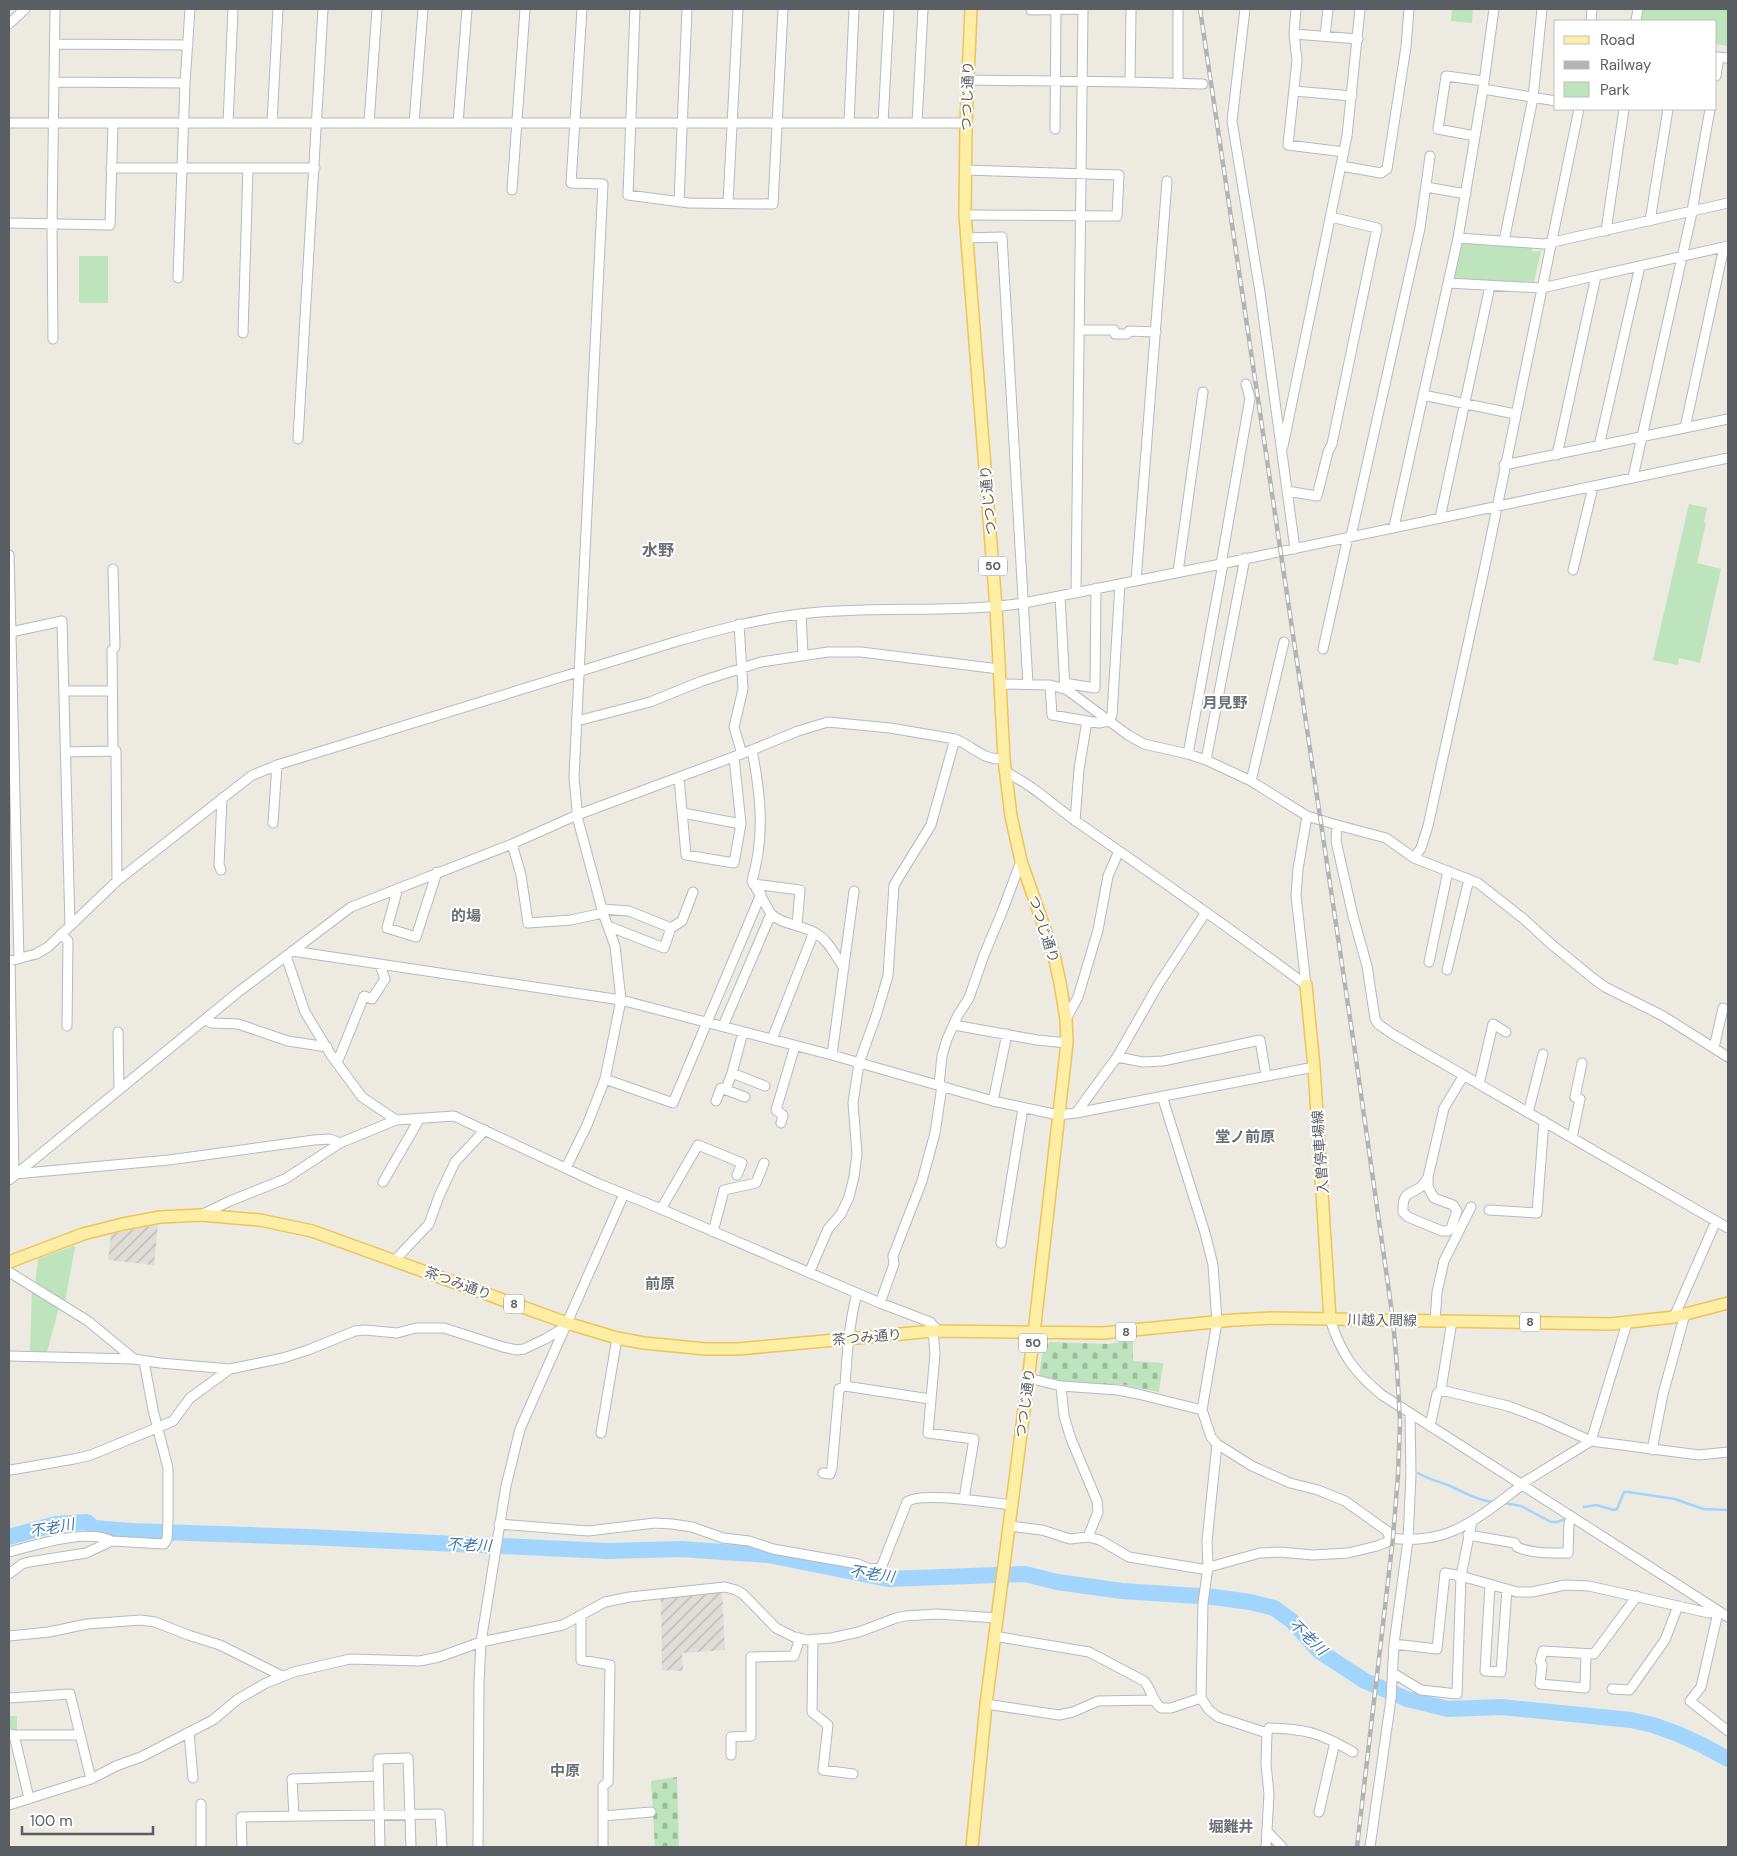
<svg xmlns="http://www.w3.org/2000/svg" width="1737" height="1856" font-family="'DM Sans','Noto Sans JP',sans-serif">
  <defs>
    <pattern id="industrial-furrows" width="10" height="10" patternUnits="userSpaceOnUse" patternTransform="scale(1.25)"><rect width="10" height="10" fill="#e0ddd9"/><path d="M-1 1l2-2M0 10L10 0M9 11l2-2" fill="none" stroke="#b9b6b3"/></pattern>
    <pattern id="cemetery-stones" width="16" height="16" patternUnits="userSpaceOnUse" patternTransform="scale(1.25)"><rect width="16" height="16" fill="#bee4be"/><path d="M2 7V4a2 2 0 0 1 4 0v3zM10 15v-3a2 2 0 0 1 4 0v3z" fill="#9dbc9e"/></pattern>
  </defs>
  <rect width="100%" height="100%" fill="#eceae1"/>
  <path fill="url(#industrial-furrows)" d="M158,1225L154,1265L108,1260L111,1234Z
    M722,1590L725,1650L682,1653L683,1671L662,1670L661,1597Z"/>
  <path fill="url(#cemetery-stones)" d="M1133,1340V1361L1163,1363L1159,1392L1119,1384H1094L1059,1381L1039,1376L1043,1348L1050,1342L1108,1344Z
    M677,1777L679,1847H655L651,1781Z"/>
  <path fill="#bee4be" d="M1452,9H1473L1472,23L1451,21Z
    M1641,9H1728V46L1716,44V21H1639Z
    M1464,242L1532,247V251H1541L1534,282L1526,281L1525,284L1454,279L1461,246Z
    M79,256H108V303H79Z
    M1689,504L1707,508L1704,522L1706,523L1697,563L1721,569L1700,663L1679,658L1678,665L1653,660Z
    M73,1246L75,1247L65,1302L63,1303L35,1286L38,1259Z
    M32,1291L59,1307L47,1352L30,1351Z
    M9,1716H17V1733L9,1731Z"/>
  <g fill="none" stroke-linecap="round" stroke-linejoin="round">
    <path stroke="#a1d5fd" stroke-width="2.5" d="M1418,1473C1428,1479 1437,1481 1448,1485C1462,1491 1478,1501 1494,1502
      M1504,1503L1521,1506L1551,1522H1557L1565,1519
      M1584,1507L1596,1505L1614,1510L1617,1509L1624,1492H1628L1675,1499L1703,1509L1728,1510"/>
    <path stroke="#a1d5fd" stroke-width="16" d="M9,1537L56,1524L87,1522L94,1528L131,1531L308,1537L607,1551L681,1549L723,1552L768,1555L888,1579L1025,1574L1057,1582L1122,1591L1214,1597L1250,1602L1274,1608L1292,1621L1319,1651L1365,1681L1407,1699L1448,1709L1501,1707L1631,1720L1653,1725L1678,1734L1702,1745L1728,1759"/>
    <g stroke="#b7b9be" stroke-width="11">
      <path id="minor" d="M635,9L628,195L689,203L773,204L783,9
        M1178,9V83
        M1245,9L1232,121L1260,292L1295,549
        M1296,9L1294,34L1297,60L1288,145L1344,152
        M1031,10L1082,9
        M1591,21L1592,9
        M1636,21L1638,9
        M9,24L25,9
        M1294,34L1358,39
        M1325,36L1328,9
        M55,44L188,45
        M1716,57L1728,58
        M1716,76L1719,57
        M967,80L1130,82L1131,9
        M54,82L185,83
        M1130,82L1203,84
        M1483,89L1556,101
        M1294,91L1352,96
        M9,123H966
        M228,123L233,9
        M272,123L278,9
        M369,123L377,9
        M414,123L423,9
        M458,123L467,9
        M849,123L854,9
        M883,123L889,9
        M917,123L923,9
        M1055,129L1056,10
        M1475,136L1438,129L1446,76L1484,81
        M1341,166L1381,173L1387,169L1406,47L1409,9
        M111,168H315
        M1426,187L1466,194
        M512,190L525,9
        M679,202L687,9
        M728,203L738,9
        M965,215L1117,216L1119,175L965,170
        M1650,221L1668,109
        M9,223L110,225L113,123
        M1606,231L1624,109
        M966,238L1002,237L1028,684
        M1458,238L1544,244L1728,203
        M1504,241L1533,98L1542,9
        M178,278L185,83L190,9
        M1448,283L1542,288L1728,246
        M1080,330H1114L1115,334H1127L1129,331L1156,332
        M243,333L248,168
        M53,339L52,224L55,9
        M1423,395L1515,414
        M1685,428L1724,247
        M298,439L323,9
        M1283,446L1347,136L1360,9
        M1599,446L1640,266
        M1557,455L1596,276
        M1504,465L1728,419
        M1633,477L1691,217L1710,109
        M1287,491L1317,496L1328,452L1332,444L1377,228L1331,217
        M1440,518L1490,286
        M1394,527L1458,238L1483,89L1494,9
        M1351,536L1420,228L1430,156
        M9,555L19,959
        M1221,564L1250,398L1246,384
        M113,569L115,647L112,650L113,751H116L117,881
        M1573,570L1593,487
        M1178,572L1203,392
        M1136,581L1167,181
        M1076,592L1083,9
        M1060,596L1065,689L1070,692L1128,735L1144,744L1188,754L1206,760L1251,781L1307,816L1337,825
        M801,614L803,655
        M739,624L743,689L734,727L742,754
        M11,632L62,621L70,926
        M1323,649L1348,537
        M1064,683L1095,688L1096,588
        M1001,684L1050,685L1065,689
        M1050,685L1052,715L1099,723L1109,721L1112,715L1120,584
        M64,691H111
        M577,721L650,702L702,681L761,662L828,652H861L999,669
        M65,752L113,751
        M1188,754L1223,564
        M1206,760L1245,558
        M1005,772C1034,785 1057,809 1083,826C1158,878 1233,930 1306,985
        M679,778L686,855L734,863L741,824L734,757
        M1251,781L1284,642
        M683,813L741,824
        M1075,821L1079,769L1087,721
        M273,823L277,765
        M512,844L521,875L528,923L571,920L603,913
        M1414,858L1421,848L1428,826L1486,561L1579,109
        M221,870L219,865L222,798
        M753,884L800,890L797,925
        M398,888L387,928L416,937L437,872
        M602,909L629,911L671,928L682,921L693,892
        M771,914C784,926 802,924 817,934C829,941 836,957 844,968
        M608,926L664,948L671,928
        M61,934L68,941L67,1026
        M292,951L621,1000L832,1055L993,1101L1058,1115L1076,1113L1314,1067
        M286,956L305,1012L331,1055L362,1097L396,1120L454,1116L597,1183L661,1209L880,1303L930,1322L938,1331
        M9,961L36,954L48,947L117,881L251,776L277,765L678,641C718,630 758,619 800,614C874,605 950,614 1024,603L1221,564L1728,458
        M10,961L14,1174L169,1160L314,1140L330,1139L340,1143
        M1429,962L1448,871
        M1447,970L1469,879
        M1306,985L1296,895L1298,869L1307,816
        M1066,1019L1078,997L1098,930L1108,876L1119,851
        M205,1020L212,1023L238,1024L288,1041L327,1047
        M954,1025L1037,1040L1067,1043
        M723,1026L771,914L752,881C765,835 761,797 752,750
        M118,1032L119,1090
        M772,1039L814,932
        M1714,1048L1723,1008
        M832,1055L854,891
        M1117,1057L1143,1062L1163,1061L1260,1040L1266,1076
        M1728,1057L1663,1016L1605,987L1594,979L1551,944L1525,920L1478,883L1414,858L1386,838L1337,825L1336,841L1353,916L1367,966L1375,1019L1378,1024L1394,1035L1728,1228
        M337,1063L364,996L372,999L385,979L380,965
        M732,1073L743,1032
        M605,1079L673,1103L761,894
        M1479,1084L1493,1024L1506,1032
        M939,1085L942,1056L947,1039L958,1015L969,998L984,955L1002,912L1021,861
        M726,1089L732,1073L765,1086
        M1162,1096L1205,1233L1213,1265L1217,1322L1202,1410L1211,1437L1217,1444L1252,1466L1290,1483L1318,1490L1345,1501L1387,1531L1390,1538
        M716,1101L721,1088L745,1097
        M993,1101L1007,1034
        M1076,1113L1117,1057L1158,985L1206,912
        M1528,1113L1543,1054
        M781,1123L783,1115L776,1110L795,1046
        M1572,1138L1580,1099L1575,1097L1582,1063
        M566,1168L587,1125L605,1079L621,1000L615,946L603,913L578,820L574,777L603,184L571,183L582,9
        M1428,1177C1417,1200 1402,1183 1403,1212L1408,1217L1442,1231H1448L1451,1228L1457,1211L1453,1205L1434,1198L1428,1187V1177L1444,1108L1464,1075
        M9,1180L237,993L351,907L512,844L577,815L752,750L798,731L828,722L890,728L955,739C975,747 981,760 1004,759
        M383,1182L420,1118
        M661,1209L698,1145L742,1163L737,1175
        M1489,1210L1537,1213L1544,1121
        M201,1215L230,1201L285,1179L340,1143L396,1120
        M713,1232L724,1190L756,1183L764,1163
        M1001,1243L1023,1108
        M395,1260L429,1224L439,1196L455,1162L485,1130
        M9,1272L88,1321L134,1359
        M809,1273L828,1229L841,1214L849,1197L854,1177L857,1154L853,1103L859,1063L876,1016L888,976L894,885L931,825L955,739
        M880,1303L894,1264L893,1256L922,1181L935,1133L942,1086
        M1674,1317L1716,1221
        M1330,1319C1341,1354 1355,1373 1382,1395L1728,1617
        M1435,1321L1437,1292L1444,1261L1471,1207
        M933,1331L935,1354L928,1433L974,1439L964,1499
        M9,1356L134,1359L160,1363L230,1369L283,1358L308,1350L355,1331L365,1330L397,1333L416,1328H444L503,1347L517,1350L524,1349L545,1339L564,1328
        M1028,1378L1061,1386L1118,1390L1138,1394L1202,1410
        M845,1386L930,1399
        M1061,1386L1064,1416L1071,1439L1097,1501L1098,1512L1088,1537
        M1441,1390L1508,1406L1540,1418L1591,1441L1699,1455L1728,1452
        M1430,1426L1437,1394L1441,1390L1442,1383L1452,1321
        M601,1433L617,1338
        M1217,1444L1207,1541L1208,1567L1203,1603L1201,1698L1209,1710L1218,1717L1267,1733L1266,1764L1269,1794L1266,1847
        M1652,1450L1663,1394L1685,1314
        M11,1470L74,1459L91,1455L159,1427L173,1421L190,1398L230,1369
        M823,1473L830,1474L832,1468L839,1389L845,1386C847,1354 849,1324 857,1293
        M1521,1484L1591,1441L1627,1323
        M499,1524L588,1531L655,1523L672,1524L692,1527L723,1538L749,1541L773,1549L858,1564L870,1569L881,1568L907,1502C920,1491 992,1503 1011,1505
        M1009,1526L1042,1530L1070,1539L1088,1537L1100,1540L1129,1557L1202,1569L1260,1553L1280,1552L1313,1555L1348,1553L1377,1546L1387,1542L1390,1538C1411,1541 1436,1539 1455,1530C1478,1520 1502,1500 1522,1485
        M1468,1535L1515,1543L1517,1547C1532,1554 1551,1553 1568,1553L1569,1523L1572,1517
        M9,1552C36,1545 86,1528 112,1541
        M9,1574L22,1564L29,1562L86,1553L112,1541L164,1544L167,1539L168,1521V1468L153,1410L144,1361
        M1490,1585L1485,1671L1501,1672L1507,1589
        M581,1616V1660L610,1665L608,1782L603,1786V1847
        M9,1636L49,1632L87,1624L141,1620L155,1622L188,1635L220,1645L282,1676
        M994,1636L1089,1652L1144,1681C1152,1690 1152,1701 1161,1708H1171L1201,1698
        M813,1640L812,1712L828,1725L823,1770L853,1774
        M1394,1644L1437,1649L1445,1573L1461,1576L1517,1592H1532L1565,1585L1589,1586L1709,1613L1713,1611L1717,1617L1701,1687L1690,1701L1728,1731
        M1586,1654L1585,1688L1540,1684L1542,1665L1540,1661L1543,1651L1594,1654L1637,1596
        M1393,1673L1421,1690L1457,1694L1461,1576L1472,1521
        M1612,1689L1629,1690L1631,1688L1665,1640L1678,1606
        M9,1698L70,1694L91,1779
        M986,1704L1059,1715L1073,1712L1098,1701L1153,1700
        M189,1732L193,1778
        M1267,1733L1269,1728C1307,1729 1320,1733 1353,1752
        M9,1734L14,1735L29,1798
        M14,1735H79
        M731,1755V1737L751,1736V1657L794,1656L800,1638
        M201,1804V1847
        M9,1805L91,1779L116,1766L141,1757L213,1720L238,1699L266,1683L294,1672L350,1659L420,1661L439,1657L481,1642L563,1625L605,1602L630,1597L725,1587L736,1590L743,1594L776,1628L794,1637L807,1640L831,1638L859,1632L896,1618L905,1616L937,1614L997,1618
        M1319,1812L1335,1742
        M294,1816L292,1779L378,1776
        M603,1816L651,1812
        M1267,1831L1282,1847
        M242,1847L241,1817L440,1814L442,1847
        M380,1847L378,1759L408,1758L411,1847
        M478,1847L479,1682L481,1642L506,1486L520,1429L624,1194
        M1370,1847L1391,1699L1394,1644L1408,1540L1411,1475L1410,1414"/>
    </g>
    <g stroke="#eec359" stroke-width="14">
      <path id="major" d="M971,9L966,123L965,215L996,607L1004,759L1011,816L1021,861L1054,955L1060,983L1066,1019L1067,1043L1034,1333L986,1704L972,1847
        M1306,985L1314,1067L1330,1319
        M9,1262L83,1234L123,1224L160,1217L201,1215L260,1220L312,1231L567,1323L617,1338L644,1343L706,1349H738L933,1331L1103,1333L1234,1320L1274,1318L1611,1324L1674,1317L1728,1303"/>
    </g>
    <use href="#minor" stroke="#fff" stroke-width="9"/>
    <use href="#major" stroke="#fdeea5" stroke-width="11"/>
    <g stroke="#b2b3b3" stroke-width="4.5">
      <path id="rail" d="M1200,9L1355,1052L1393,1320L1397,1367L1400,1422L1398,1475L1393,1538L1357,1847"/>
    </g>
    <use href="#rail" stroke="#fff" stroke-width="2.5" stroke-dasharray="8" stroke-linecap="butt"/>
  </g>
  <g text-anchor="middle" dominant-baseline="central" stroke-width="4" stroke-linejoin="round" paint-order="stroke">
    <g fill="#fff" stroke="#8c8e91" stroke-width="1">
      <rect x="979" y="556.5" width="28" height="19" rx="4"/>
      <rect x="504" y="1294.5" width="20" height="19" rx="4"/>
      <rect x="1520" y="1312.5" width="20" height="19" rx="4"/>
      <rect x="1116" y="1322.5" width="20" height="19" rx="4"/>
      <rect x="1019" y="1333.5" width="28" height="19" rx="4"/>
    </g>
    <g font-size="12" font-weight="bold" fill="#5a5d62">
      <text x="993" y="566">50</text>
      <text x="514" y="1304">8</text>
      <text x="1530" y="1322">8</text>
      <text x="1126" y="1332">8</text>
      <text x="1033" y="1343">50</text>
    </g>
    <g font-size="14" fill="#5a5d62" stroke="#fff">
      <text transform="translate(967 96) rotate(-88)">つつじ通り</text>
      <text transform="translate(988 500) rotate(-95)">つつじ通り</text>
      <text transform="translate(1044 929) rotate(72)">つつじ通り</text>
      <text transform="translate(1320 1152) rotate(-94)">入曽停車場線</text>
      <text transform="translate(458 1283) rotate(20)">茶つみ通り</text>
      <text transform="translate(1382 1320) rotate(1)">川越入間線</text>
      <text transform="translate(867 1337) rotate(-5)">茶つみ通り</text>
      <text transform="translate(1025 1403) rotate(-82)">つつじ通り</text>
    </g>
    <g font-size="15" font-weight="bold" fill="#6b6f74" stroke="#fff">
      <text x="1225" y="703">月見野</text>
      <text x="466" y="916">的場</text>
      <text x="1245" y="1137">堂ノ前原</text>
      <text x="660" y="1284">前原</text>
      <text x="565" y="1771">中原</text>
      <text x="1231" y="1827">堀難井</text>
    </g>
    <g font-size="15" font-style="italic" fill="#3f76ae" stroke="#fff">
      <text transform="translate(52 1528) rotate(-10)">不老川</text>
      <text transform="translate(469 1545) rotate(2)">不老川</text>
      <text transform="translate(872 1574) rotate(8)">不老川</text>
      <text transform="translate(1308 1637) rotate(44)">不老川</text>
    </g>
    <g font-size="16" font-weight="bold" fill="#6b6f74" stroke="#fff">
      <text x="658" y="550">水野</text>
    </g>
  </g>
  <rect width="1737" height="1856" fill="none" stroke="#5a5d62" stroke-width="20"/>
  <rect x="1554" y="20" width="162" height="90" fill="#ffffff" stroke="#bdbec0"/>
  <rect x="1564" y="36" width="25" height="8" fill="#fdeea5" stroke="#bdbec0"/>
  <text x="1600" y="45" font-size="15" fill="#5a5d62">Road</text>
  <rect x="1564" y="61" width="25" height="8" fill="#b2b3b3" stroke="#bdbec0"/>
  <text x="1600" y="70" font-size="15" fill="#5a5d62">Railway</text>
  <rect x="1564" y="82" width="25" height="15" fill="#bee4be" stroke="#bdbec0"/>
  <text x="1600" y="95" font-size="15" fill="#5a5d62">Park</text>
  <path d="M22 1826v8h131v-8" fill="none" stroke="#5a5d62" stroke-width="2.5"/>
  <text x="30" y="1826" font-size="15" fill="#5a5d62" stroke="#ffffff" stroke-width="4" paint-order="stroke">100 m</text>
</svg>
